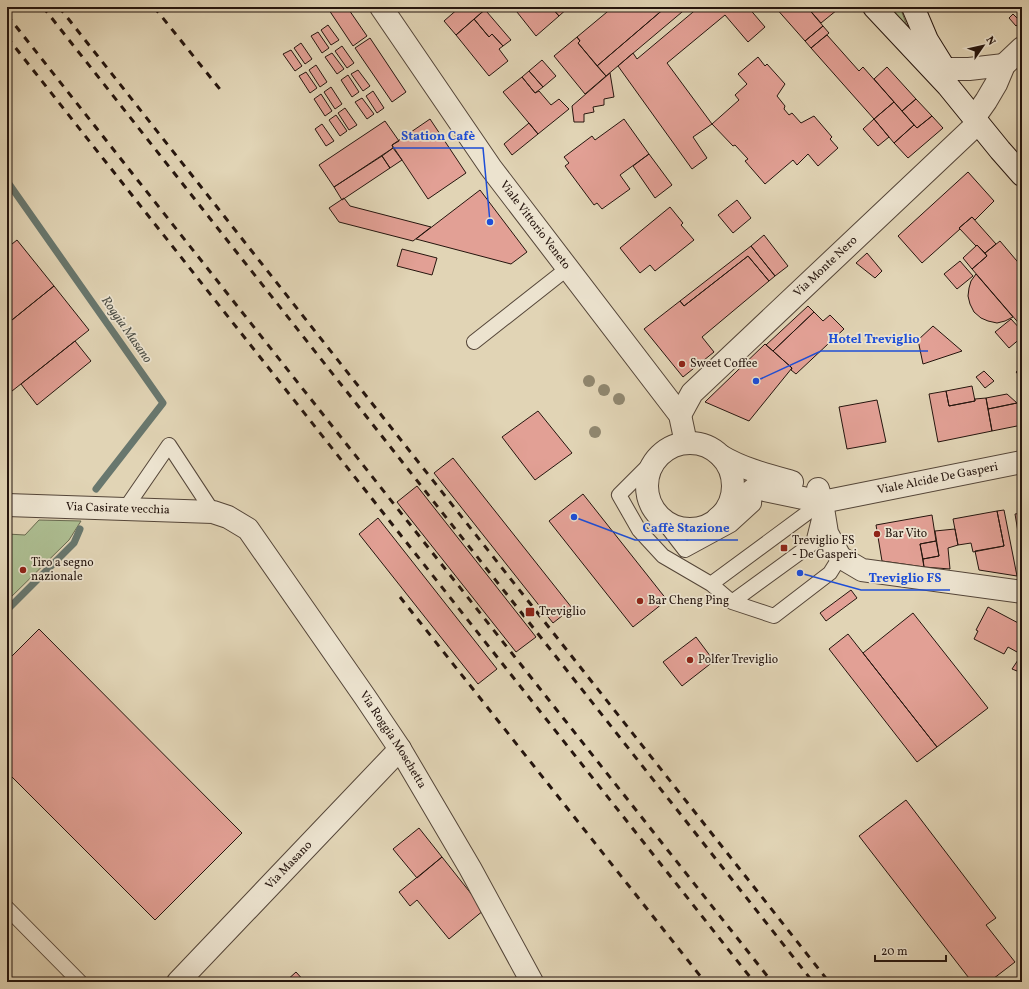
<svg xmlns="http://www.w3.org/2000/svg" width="1029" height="989" font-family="Vollkorn,serif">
  <rect width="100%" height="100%" fill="#e1d4b5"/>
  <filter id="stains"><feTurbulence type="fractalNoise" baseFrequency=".005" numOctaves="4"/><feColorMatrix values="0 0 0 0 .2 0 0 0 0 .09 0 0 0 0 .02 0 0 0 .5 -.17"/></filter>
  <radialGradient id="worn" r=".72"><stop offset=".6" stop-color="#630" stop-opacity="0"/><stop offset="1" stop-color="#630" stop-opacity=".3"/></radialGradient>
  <path fill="#adbe92" stroke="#696a50" d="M882,7H900L907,26L902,30Z
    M39,520L81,521L69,540L7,601V534L25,535Z"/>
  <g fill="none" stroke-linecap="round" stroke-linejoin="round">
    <path stroke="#68776e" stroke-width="7" d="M7,181L163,403L96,489
      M7,610L74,543L80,529"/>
  </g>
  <path fill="#e2a095" stroke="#25150e" d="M334,7H347L367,36L353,46L329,10Z
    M460,7H488L456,35L444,21Z
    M488,7H493L487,12L511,40L503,46L492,34L489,37L474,19Z
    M513,7H548L549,9L551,7L559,16L536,36Z
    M551,7H569L559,16Z
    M613,7H666L597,66L578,43L580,41L577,37Z
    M666,7H678L682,12L606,76L597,66Z
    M678,7H688L682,12Z
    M699,7H748L765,27L748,42L725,15L667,63L712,124L693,137L707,158L692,169L618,66L633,53L637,59Z
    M775,7H807L823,26L805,41Z
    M807,7H834L837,10L821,23Z
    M1013,14L1021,22L1016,26L1009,18Z
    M474,19L489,37L492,34L503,46L499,49L508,61L489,76L456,35Z
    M328,25L339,40L331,45L321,30Z
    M823,26L829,33L811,48L805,41Z
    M318,32L329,48L322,53L311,36Z
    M827,35L859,71L863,67L894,102L874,119L811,48Z
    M577,37L580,41L578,43L606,76L585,94L554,56Z
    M370,38L406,92L392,102L355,48Z
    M301,43L312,59L305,64L294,48Z
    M342,46L354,63L347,68L335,51Z
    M291,50L302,66L295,71L283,54Z
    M332,53L344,69L337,74L325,57Z
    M758,57L765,66L767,64L785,84L777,96L785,106L784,109L789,115L792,113L801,123L814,116L832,137L830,139L838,148L818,166L808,154L797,165L793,160L765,184L745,161L748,159L735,145L733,146L712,124L739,100L735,95L747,84L738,74Z
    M542,60L556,76L543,87L529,71Z
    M316,65L327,82L320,87L309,70Z
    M887,67L916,99L902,111L874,79Z
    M358,70L370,86L363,91L351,74Z
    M529,71L543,87L535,93L522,77Z
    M306,72L317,88L310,93L299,76Z
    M610,73L614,97L604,99V105L593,107L594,112L584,114V122H574L572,106Z
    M348,75L359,92L352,97L341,80Z
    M522,77L535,93L539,91L551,105L559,99L569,109L538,134L503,92Z
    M331,87L342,104L335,109L324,92Z
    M373,91L384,108L377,113L366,96Z
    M321,94L332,111L325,116L314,99Z
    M362,98L374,114L367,119L355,102Z
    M916,99L932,116L917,128L902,111Z
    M894,102L914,125L894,143L874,119Z
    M345,108L357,125L349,130L338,113Z
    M336,115L347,131L340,136L329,120Z
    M932,116L943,128L908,158L894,143L914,125L917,128Z
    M430,119L466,173L428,199L392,145Z
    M624,119L649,154L620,175L630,189L602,209L597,203L594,205L565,166L569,163L564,157L592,136L595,140Z
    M874,119L889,137L878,146L863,129Z
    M385,121L399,141L392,145L393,148L334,187L319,165Z
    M529,123L538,134L512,155L504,144Z
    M322,124L334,141L326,146L315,129Z
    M393,148L402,160L390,168L382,156Z
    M649,154L672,185L655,198L633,166Z
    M382,156L390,168L342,200L334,187Z
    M968,172L994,201L975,220L972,217L959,228L960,229L922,263L898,236Z
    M480,190L527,252L511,264L416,239Z
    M344,198L350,206L431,227L413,241L339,222L329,208Z
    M737,200L751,218L733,233L718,215Z
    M670,207L683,223L681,225L694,240L655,271L650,265L640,273L620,248Z
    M972,217L996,244L985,253L977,245L976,246L959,228Z
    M764,235L788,266L775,276L751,246Z
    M17,240L54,286L7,324V248Z
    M1000,241L1022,267V327L972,269L987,256L985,253Z
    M977,245L987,256L972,269L963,258Z
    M751,246L775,276L769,281L748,256L684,306L680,301Z
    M402,249L437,258L432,275L397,266Z
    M867,253L882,271L875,278L856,263Z
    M748,256L769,281L702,337L714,352L683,377L644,329L680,301L684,306Z
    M960,261L973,276L957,289L944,274Z
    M976,274L1013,317L1005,321L997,323L988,321L981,318L974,312L970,304L968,296L969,288L971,281Z
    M54,286L89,330L7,395V324Z
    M808,306L814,312L773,351L766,345Z
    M814,312L823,321L830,315L844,329L796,374L791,370L792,368L773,351Z
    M1011,319L1022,331V337L1009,348L995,332Z
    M933,326L962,351L923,364L918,340Z
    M75,341L91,361L37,405L21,384Z
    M765,344L792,368L749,421L705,402Z
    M1022,367V379L1016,372Z
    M984,371L994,381L985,388L976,377Z
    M972,386L975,401L949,406L946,391Z
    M946,391L949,406L975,401V399L986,398L992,431L938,442L929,394Z
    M1007,394L1017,403L988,409L986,398Z
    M877,400L886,442L847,449L839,407Z
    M1017,403H1021L1022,404V425L992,431L988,409Z
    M538,411L572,453L535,480L502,437Z
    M453,458L572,608L553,623L434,473Z
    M417,486L536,637L516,652L397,502Z
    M583,494L667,600L633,627L549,521Z
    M1004,510L1017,576L979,570L975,551L1004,546L997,511Z
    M997,511L1004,546L973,552L971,543L958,545L953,519Z
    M1022,513V556L1015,514Z
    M932,515L936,541L920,544L924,567L882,561L876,525Z
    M378,518L497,669L478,684L359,534Z
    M955,529L958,545L948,548L950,569L924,567L923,559L939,556L935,531Z
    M936,541L939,556L923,559L920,544Z
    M851,590L857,598L826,621L820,613Z
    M988,607L1022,625V641L1017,652L1008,647L1004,654L974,639L978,631L976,630Z
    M913,613L988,708L937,747L863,653Z
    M39,629L242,833L155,920L7,772V661Z
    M848,634L937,747L917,762L829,649Z
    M696,637L714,661L682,686L663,662Z
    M1022,641V654L1017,652Z
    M1020,657L1022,658V673L1012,669Z
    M906,800L996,918L986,925L1015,962L989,982H972L859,836Z
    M419,828L442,857L417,878L393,849Z
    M442,857L484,910L449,939L417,900L410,906L399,892Z
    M296,972L305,982H285Z"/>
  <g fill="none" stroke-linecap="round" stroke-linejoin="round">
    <g stroke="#544538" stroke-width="16">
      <path id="service" d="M474,342L568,268
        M659,455L619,495L639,530L663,556L711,584L732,602L813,543L820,515
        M125,509L169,445L213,512
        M658,515L685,550L731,525L754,504L755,488
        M711,584L822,502
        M732,602L774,616L830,573L840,557
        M7,908L80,982"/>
    </g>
    <g stroke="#544538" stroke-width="24">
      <g id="minor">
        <path id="s1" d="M381,7L491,168L680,415L686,443"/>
        <path d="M945,69H969L1004,65"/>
        <path d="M974,118L986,101L996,84L1004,65L1022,48"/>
        <path id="s2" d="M680,415L692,393L978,123"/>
        <path d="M818,489L822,502L827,533L840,557L862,570L1022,592"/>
        <path id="s3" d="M7,505L213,512L228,517L248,529L365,697L400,749L470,868L532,982"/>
        <path id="s4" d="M178,982L400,749"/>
      </g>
    </g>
    <g stroke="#544538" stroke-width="24">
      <g id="tertiary">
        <circle cx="690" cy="486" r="43"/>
        <path d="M721,456C743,469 767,475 792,482"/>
        <path id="s5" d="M718,518L755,488L822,502L1022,462"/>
      </g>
    </g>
    <g stroke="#25150e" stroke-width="24">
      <path id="secondary" d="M874,7L948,86L1000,150L1022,175
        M913,7L927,40L945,69"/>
    </g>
    <use href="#service" stroke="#ece3cf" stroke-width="14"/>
    <use href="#minor" stroke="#ece3cf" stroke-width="22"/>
    <use href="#tertiary" stroke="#ece3cf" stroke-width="22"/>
    <use href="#secondary" stroke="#ece3cf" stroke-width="22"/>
    <path stroke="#25150e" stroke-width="3" stroke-dasharray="7 7" stroke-linecap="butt" d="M43,7L813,982
      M59,7L829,982
      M154,7L223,93
      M7,15L772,982
      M7,37L754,982
      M400,597L705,982"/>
  </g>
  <g fill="#90876f">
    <circle cx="589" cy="381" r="6"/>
    <circle cx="604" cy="390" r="6"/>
    <circle cx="619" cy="399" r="6"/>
    <circle cx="595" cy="432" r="6"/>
  </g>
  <g fill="#8f2418" stroke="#ece3cf" stroke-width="1.5">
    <circle cx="682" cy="364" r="4"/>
    <circle cx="877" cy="534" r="4"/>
    <rect x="780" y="544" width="8" height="8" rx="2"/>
    <circle cx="23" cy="570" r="4"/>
    <circle cx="640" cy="601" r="4"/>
    <rect x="525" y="607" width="10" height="10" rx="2"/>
    <circle cx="690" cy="660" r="4"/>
  </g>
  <g text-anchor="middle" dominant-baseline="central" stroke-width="3.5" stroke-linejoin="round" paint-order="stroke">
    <g font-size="12" fill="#25150e" stroke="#ece3cf">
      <text stroke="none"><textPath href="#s1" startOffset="267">Viale Vittorio Veneto</textPath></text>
      <text stroke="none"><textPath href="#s2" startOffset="209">Via Monte Nero</textPath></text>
      <text stroke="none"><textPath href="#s5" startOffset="234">Viale Alcide De Gasperi</textPath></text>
      <text stroke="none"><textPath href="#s3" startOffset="111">Via Casirate vecchia</textPath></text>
      <text stroke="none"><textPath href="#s3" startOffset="501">Via Roggia Moschetta</textPath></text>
      <text stroke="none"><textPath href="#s4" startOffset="161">Via Masano</textPath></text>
    </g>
    <g font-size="12" fill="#25150e" stroke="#ece3cf" text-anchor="start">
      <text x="690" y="364">Sweet Coffee</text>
      <text x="885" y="534">Bar Vito</text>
      <text x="792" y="541">Treviglio FS<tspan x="792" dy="14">- De Gasperi</tspan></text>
      <text x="31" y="563">Tiro a segno<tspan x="31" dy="14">nazionale</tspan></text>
      <text x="648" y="601">Bar Cheng Ping</text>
      <text x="539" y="612">Treviglio</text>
      <text x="698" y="660">Polfer Treviglio</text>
    </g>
    <g font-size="13" font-style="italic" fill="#4c4e46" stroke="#ece3cf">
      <text transform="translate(126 330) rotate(55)">Roggia Masano</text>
    </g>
  </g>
  <path fill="none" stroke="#1d4ed8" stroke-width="1.5" d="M490 222L483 148H393M756 381L821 351H928M574 517L635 540H738M800 573L861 590H950"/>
  <g fill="#1d4ed8" stroke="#ece3cf" stroke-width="1.5">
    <circle cx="490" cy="222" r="4"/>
    <circle cx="756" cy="381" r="4"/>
    <circle cx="574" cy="517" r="4"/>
    <circle cx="800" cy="573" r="4"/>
  </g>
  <g font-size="13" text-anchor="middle" font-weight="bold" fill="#1d4ed8" stroke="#ece3cf" stroke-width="3.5" stroke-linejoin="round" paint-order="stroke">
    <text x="438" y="140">Station Cafè</text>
    <text x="874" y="343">Hotel Treviglio</text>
    <text x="686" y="532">Caffè Stazione</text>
    <text x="905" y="582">Treviglio FS</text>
  </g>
  <rect width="1029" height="989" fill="none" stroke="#e1d4b5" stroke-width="24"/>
  <rect x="8" y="8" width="1013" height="973" fill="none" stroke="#25150e" stroke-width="2"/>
  <rect x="12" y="12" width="1005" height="965" fill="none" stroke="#25150e"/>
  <g transform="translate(983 46) rotate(56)" stroke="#ece3cf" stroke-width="3" paint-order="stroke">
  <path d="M0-3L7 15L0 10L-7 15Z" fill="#25150e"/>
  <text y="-6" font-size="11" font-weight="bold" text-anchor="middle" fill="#25150e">N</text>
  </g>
  <path d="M875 955v6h71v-6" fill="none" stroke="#25150e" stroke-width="2"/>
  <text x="881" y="955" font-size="12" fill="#25150e" stroke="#ece3cf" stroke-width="3" paint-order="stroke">20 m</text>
  <rect width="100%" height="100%" filter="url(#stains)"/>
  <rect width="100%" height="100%" fill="url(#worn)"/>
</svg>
